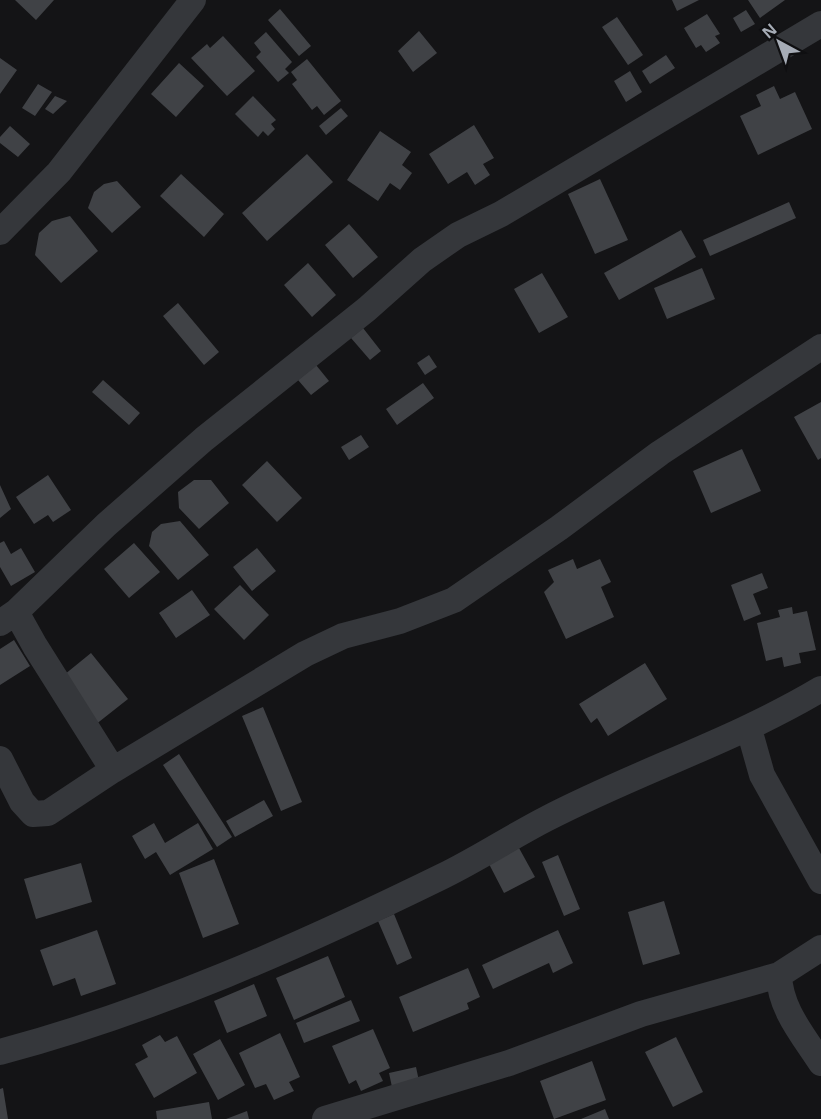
<svg xmlns="http://www.w3.org/2000/svg" width="821" height="1119" font-family="'Open Sans',sans-serif">
  <rect width="100%" height="100%" fill="#141416"/>
  <path fill="#404246" d="M15,0H54L36,20Z
    M672,0H699L677,11Z
    M748,0H785L760,18Z
    M280,9L311,46L299,56L268,20Z
    M746,10L755,24L741,32L733,18Z
    M707,14L720,34L715,36L720,43L706,52L701,45L696,48L684,28Z
    M617,17L643,55L628,65L602,27Z
    M419,31L437,53L413,72L398,51Z
    M266,32L292,62L285,69L289,73L278,82L256,57L261,52L254,43Z
    M223,36L255,71L227,96L191,58L207,44L210,48Z
    M666,55L675,68L650,84L642,71Z
    M0,58L17,70L0,94Z
    M307,59L341,101L324,115L317,106L312,110L292,84L297,80L291,72Z
    M179,63L204,86L176,117L151,94Z
    M630,71L642,92L626,102L614,81Z
    M38,84L52,92L35,116L22,108Z
    M774,86L780,99L795,92L812,129L758,155L740,116L761,106L756,95Z
    M55,96L67,101L53,114L45,109Z
    M253,96L276,120L271,124L275,129L268,136L263,131L258,137L235,114Z
    M341,108L348,116L326,135L319,126Z
    M474,125L494,158L483,164L490,175L475,185L467,172L448,184L429,154Z
    M10,126L30,144L18,157L0,143V137Z
    M380,131L411,152L402,165L412,173L400,190L390,183L378,201L347,180Z
    M307,154L333,182L267,241L242,213Z
    M181,174L224,214L204,237L160,196Z
    M600,179L628,240L595,254L568,194Z
    M117,181L141,207L112,233L88,208L94,192L104,184Z
    M789,202L796,218L710,256L703,240Z
    M70,216L98,251L61,283L35,255L39,233L52,221Z
    M349,224L378,257L353,278L325,245Z
    M681,230L696,257L619,300L604,273Z
    M308,263L336,295L312,317L284,285Z
    M702,268L715,299L667,319L654,288Z
    M542,273L568,317L539,333L514,289Z
    M178,303L219,352L204,365L163,316Z
    M363,328L381,351L370,360L351,338Z
    M429,355L437,367L425,375L417,363Z
    M316,365L329,381L311,395L298,380Z
    M103,380L140,413L129,425L92,392Z
    M423,383L434,398L397,425L386,409Z
    M821,402V458L818,460L794,417Z
    M361,435L369,447L349,460L341,447Z
    M742,449L761,491L711,513L693,471Z
    M267,461L302,498L277,522L242,485Z
    M48,475L71,510L53,522L48,515L34,524L16,497Z
    M194,480H211L229,503L199,529L179,508L178,492Z
    M0,485L11,509L0,518Z
    M180,521L209,555L178,580L149,546L152,532L161,524Z
    M4,541L11,554L21,548L35,572L11,586L0,567V543Z
    M134,543L160,572L129,598L104,569Z
    M257,548L276,571L252,591L233,567Z
    M573,559L577,569L600,559L611,582L601,587L614,617L566,639L544,592L554,582L548,570Z
    M762,573L768,588L753,594L761,614L744,621L731,585Z
    M240,585L269,615L244,640L214,609Z
    M192,590L210,615L176,638L159,613Z
    M792,607L793,614L807,611L816,650L799,653L801,663L784,667L782,657L766,661L757,623L780,617L778,610Z
    M14,640L30,666L0,685V649Z
    M91,653L128,699L95,725L59,679Z
    M645,663L667,699L608,736L597,718L591,723L579,704Z
    M263,707L302,802L281,811L242,716Z
    M179,754L232,837L217,847L163,765Z
    M264,800L273,816L235,837L226,821Z
    M154,823L165,843L198,823L213,849L170,875L156,852L145,859L132,836Z
    M519,848L535,877L504,893L489,864Z
    M558,855L580,909L564,916L542,862Z
    M214,859L239,924L203,938L179,873Z
    M81,863L92,902L36,919L24,879Z
    M664,901L680,954L643,965L628,912Z
    M394,914L412,958L397,965L378,921Z
    M97,930L116,984L81,996L75,978L53,986L40,950Z
    M558,930L573,963L553,973L549,963L493,989L482,965Z
    M328,956L345,997L294,1020L276,978Z
    M468,968L480,997L467,1003L469,1009L413,1032L399,997Z
    M254,984L267,1016L227,1033L214,1001Z
    M351,1000L360,1021L304,1043L296,1023Z
    M373,1029L390,1068L379,1073L383,1081L361,1091L356,1080L349,1084L332,1046Z
    M280,1033L300,1077L289,1082L294,1091L274,1100L266,1084L255,1088L239,1053Z
    M160,1035L165,1042L177,1036L197,1073L154,1098L135,1064L148,1057L142,1045Z
    M676,1037L703,1092L673,1107L645,1052Z
    M220,1039L245,1085L218,1100L193,1054Z
    M592,1061L606,1100L554,1119L540,1081Z
    M416,1067L419,1081L392,1087L389,1073Z
    M3,1088L8,1119H0V1089Z
    M209,1102L212,1119H157L156,1111Z
    M605,1109L609,1119H581Z
    M247,1111L249,1119H226Z"/>
  <g fill="none" stroke-linecap="round" stroke-linejoin="round">
    <path stroke="#35373b" stroke-width="26" d="M0,232L59,172L193,0
      M16,612L35,646L113,770L305,654L343,636L400,621L454,600L559,528L660,453L821,347
      M0,623L16,612L106,525L204,439L367,309L422,260L458,235L501,214L821,24
      M749,729L762,775L821,881
      M0,759L22,802L33,814L48,813L113,770
      M779,975C780,1009 803,1035 821,1063
      M0,1052C154,1011 300,946 443,876C478,859 511,837 546,819C636,772 734,741 821,689
      M325,1119L509,1063L641,1014L779,975L821,948"/>
  </g>
  <g transform="translate(779 42) rotate(319)" stroke="#0f0f11" stroke-width="4.5" paint-order="stroke">
  <path d="M0-4.5L10 22L0 15L-10 22Z" fill="#a6acb6"/>
  <text y="-9" font-size="16" font-weight="bold" text-anchor="middle" fill="#a6acb6">N</text>
  </g>
</svg>
